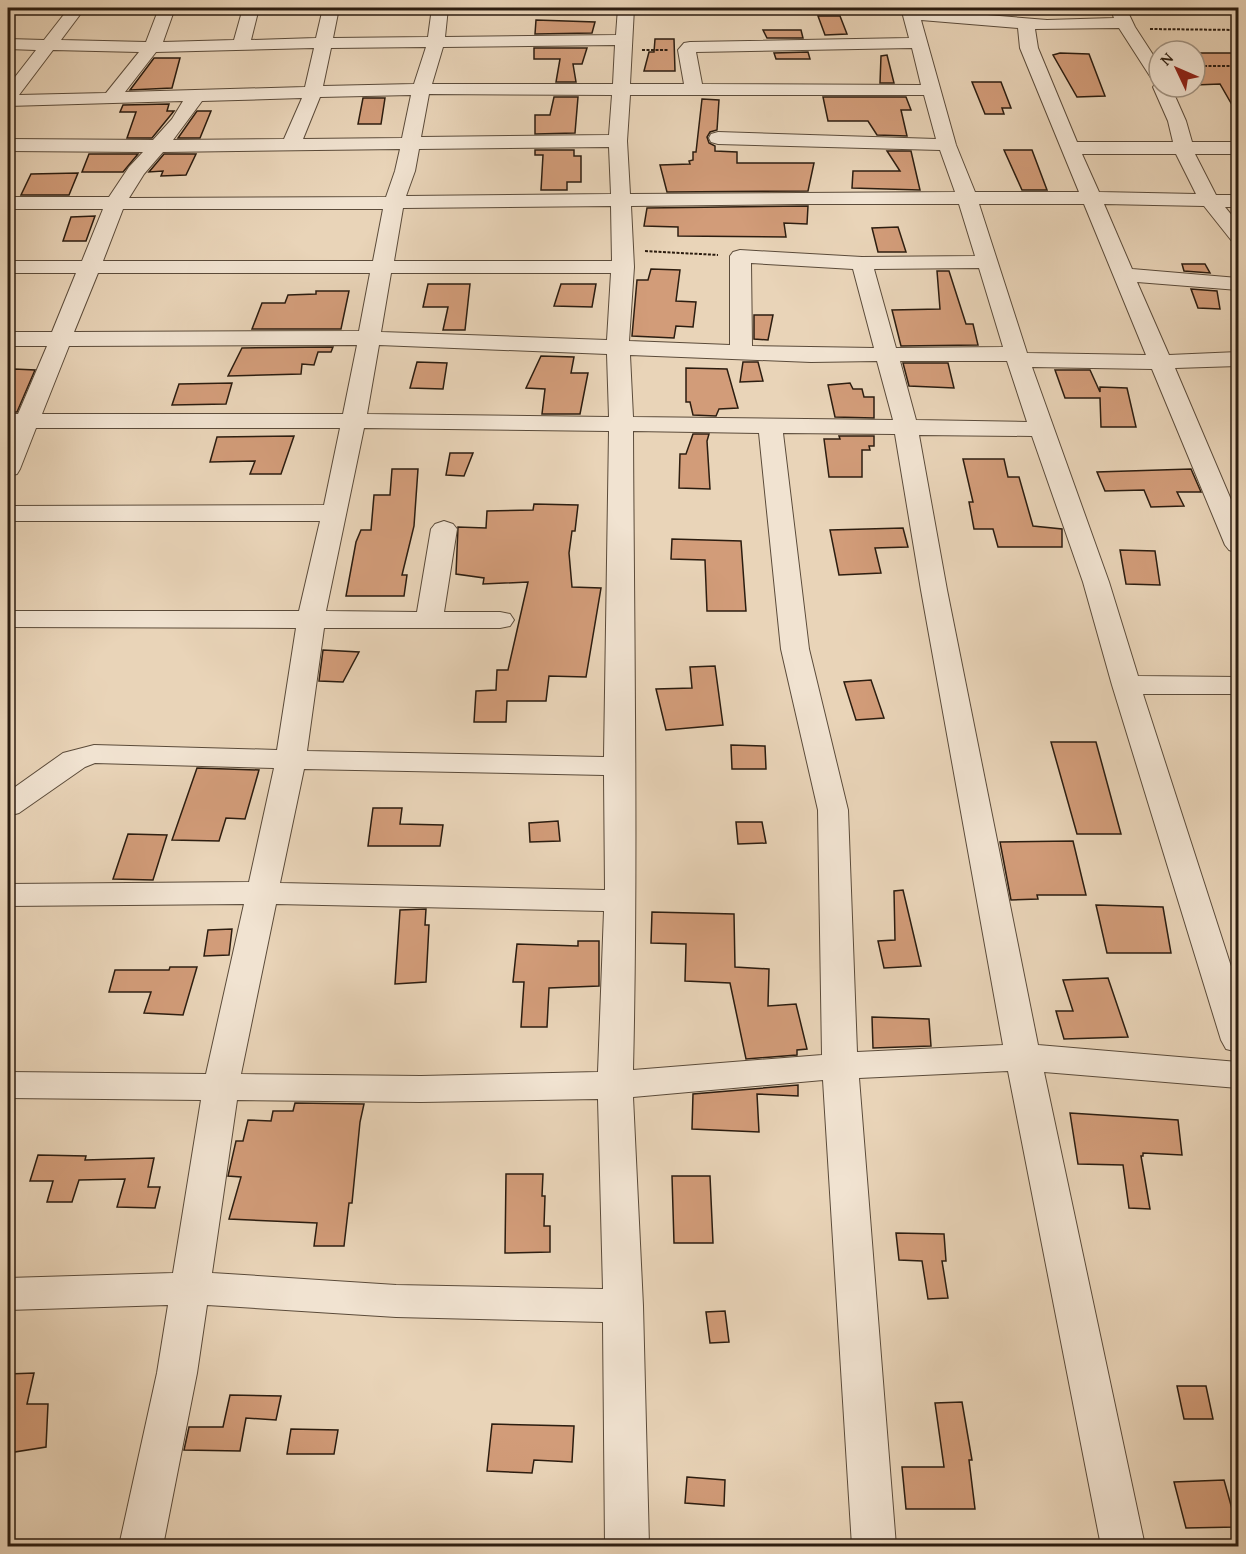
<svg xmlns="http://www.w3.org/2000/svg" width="1246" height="1554" font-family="'Gentium Book Plus',serif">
  <rect width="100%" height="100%" fill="#e9d4b8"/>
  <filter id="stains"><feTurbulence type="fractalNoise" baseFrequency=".00333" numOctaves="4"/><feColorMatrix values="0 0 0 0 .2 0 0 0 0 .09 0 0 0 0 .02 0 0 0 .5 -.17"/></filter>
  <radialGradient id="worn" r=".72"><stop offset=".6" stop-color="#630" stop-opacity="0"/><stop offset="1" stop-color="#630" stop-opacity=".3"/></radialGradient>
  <path fill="#d29c79" stroke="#2c1d10" stroke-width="1.5" d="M818,16H840L847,34L825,35Z
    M536,20L595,22L592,33L535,34Z
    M763,30H801L803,38H767Z
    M655,39H674L675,71H644L649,52H654Z
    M534,48H587L582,64H573L576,82H556L560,59H534Z
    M808,52L810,59H776L774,53Z
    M1060,53L1089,54L1105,96L1077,97L1053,55Z
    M1195,53H1239V117L1220,84L1195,85Z
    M887,55L894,83H880L881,56Z
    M154,58H180L172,88L130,90Z
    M972,82H1001L1011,108H1002L1004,114H985Z
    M554,97H578L575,133L535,134V115H550Z
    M823,97H906L911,110H901L907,136L877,135L868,121H828Z
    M363,98H385L381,124H358Z
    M702,99L719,100L717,130L710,132L707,137L709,143L715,146V151L737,152V163H814L808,191L667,192L660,165L690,164L689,161L693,160V152H696Z
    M169,104L167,111H174L152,138H127L136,112H120L123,105Z
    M197,111H211L200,138H178Z
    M535,150H574V156H581V182H567V190H541L543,155H535Z
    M1004,150H1032L1047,190H1022Z
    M887,151H911L920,190L852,188L853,171H900Z
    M89,154H138L123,172H82Z
    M164,154H196L186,175L161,176L163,171L149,172Z
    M78,173L69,195H21L31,174Z
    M808,206L807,224L784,223L786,237L678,236V227L644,226L647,208Z
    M95,216L86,241H63L71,217Z
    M898,227L906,252H878L872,228Z
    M1182,264H1205L1210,273L1184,271Z
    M651,269L680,270L676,301L696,302L693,327L676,326L674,338L632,336L637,280H648Z
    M937,271H949L966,324H973L978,345L901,346L892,310L940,309Z
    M428,284H470L465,330H443L448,307H423Z
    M561,284H596L592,307L554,306Z
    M1191,289L1217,291L1220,309L1198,308Z
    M316,291H349L341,329H252L262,303H285L288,295L316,294Z
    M754,315H773L768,340L754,339Z
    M333,347L331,352H318L314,365L302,364L301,374L228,376L242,348Z
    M541,356L574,357L571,373H588L580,414H542L545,389L526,388Z
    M417,362L447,363L443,389L410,388Z
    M743,362H758L763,381L740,382Z
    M903,363H948L954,388L909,386Z
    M686,368L727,369L738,408L719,409L716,416L693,415L690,402H686Z
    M14,369L35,370L17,412H8V380Z
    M1055,370H1090L1100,392V387L1127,388L1136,427H1101L1100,398H1065Z
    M232,383L226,404L172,405L179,384Z
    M850,383L853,389H862L864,397H874V418L835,417L828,385Z
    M693,434H709L707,441L710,489L679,488L680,454H686Z
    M294,436L281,474H250L255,461L210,462L217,437Z
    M839,436H874V446H869L870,450H862V477H829L824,439H840Z
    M450,453H473L464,476L446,475Z
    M963,459H1004L1008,477H1019L1033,526L1062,529V547H998L993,529H974L969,502H973Z
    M392,469H418L414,526L402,575H407L404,596H346L356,542L361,530H371L374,495H390Z
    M1191,469L1201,492H1177L1184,506L1151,507L1144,490L1105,491L1097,472Z
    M534,504L578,505L575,531H572L569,553L572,587L601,588L586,677L549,676L546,701H507L506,722H474L476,691L496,690L497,670H508L528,582L483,584L484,578L456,574L458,527L486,528L487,511L533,510Z
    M903,528L908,547L875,548L881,573L839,575L830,530Z
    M672,539L741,541L746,611H707L705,560L671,559Z
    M1120,550L1155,551L1160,585L1126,584Z
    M323,650L359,652L343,682L319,681Z
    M715,666L723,725L666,730L656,689L692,688L690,667Z
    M871,680L884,718L856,720L844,682Z
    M1051,742H1096L1121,834H1077Z
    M731,745L765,746L766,769H732Z
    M197,768L259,770L245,819L226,818L219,841L172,840Z
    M373,808H402L400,824L443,825L440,846H368Z
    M558,821L560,841L530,842L529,823Z
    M736,822H762L766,843L738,844Z
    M128,834L167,835L153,880L113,879Z
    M1073,841L1086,895H1037L1038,899L1011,900L1000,842Z
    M903,890L921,966L884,968L878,941L895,940L894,891Z
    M1096,905L1163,907L1171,953H1107Z
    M426,909L425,925H429L426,982L395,984L400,910Z
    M652,912L734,914L735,967L769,969L768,1006L796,1004L807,1049L797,1050V1055L746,1059L730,983L685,981L686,944L651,943Z
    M232,929L229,955L204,956L208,930Z
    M578,941H599V986L549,988L547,1027H521L524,982H513L517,944L578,946Z
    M170,967H197L183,1015L144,1013L151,992H109L115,970H169Z
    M1108,978L1128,1037L1064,1039L1056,1011H1073L1063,980Z
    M872,1017L929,1019L931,1046L873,1048Z
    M798,1085V1096L757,1094L759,1132L692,1129L693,1094Z
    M295,1103L364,1104L360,1122L352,1203H349L344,1246H314L317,1223L229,1219L241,1177L228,1176L236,1141H243L248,1120L271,1121L273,1111H293Z
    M1070,1113L1178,1120L1182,1155L1143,1153V1156H1141L1150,1209L1129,1208L1123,1165L1078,1164Z
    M38,1155L86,1156L85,1160L154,1158L148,1187H160L155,1208L117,1207L125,1179L79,1180L72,1202H47L53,1181H30Z
    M506,1174H543L542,1196H545L544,1226H550V1252L505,1253Z
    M672,1176H710L713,1243H674Z
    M896,1233L944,1234L946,1261H942L948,1298L928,1299L922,1261L899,1260Z
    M725,1311L729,1342L710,1343L706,1312Z
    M34,1373L27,1404H48L46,1447L8,1453V1374Z
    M1177,1386H1206L1213,1419H1184Z
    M230,1395L281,1396L276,1420L246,1418L240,1451L184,1450L189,1427H223Z
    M962,1402L972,1460H969L975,1509H906L902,1467H944L935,1403Z
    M492,1424L574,1426L572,1462L534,1460L532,1473L487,1471Z
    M291,1429L338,1430L334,1454H287Z
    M687,1477L725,1480L724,1506L685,1503Z
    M1224,1480L1237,1527L1186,1528L1174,1482Z"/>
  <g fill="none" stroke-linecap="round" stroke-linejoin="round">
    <g stroke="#5b4b3a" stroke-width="2">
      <path id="minor" d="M69,8H85L61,40L146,42L159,8H175L163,42L234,40L243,8H259L251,40L316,38L323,8H339L333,38L428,37L432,8H448L445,37L616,35L618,8H634L630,84H684L678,50L684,43L690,42L909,38L901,8L1047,20L1114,18L1110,8H1126L1135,27L1159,64V87H1171L1186,121L1192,142H1238V154H1195L1216,195H1238V207H1225L1238,223V242L1231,240L1204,206L1104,204L1132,269L1238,278V290L1137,282L1169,355L1238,352V366L1175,368L1238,516V553L1229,550L1225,545L1152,369L1032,367L1109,582L1138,676L1238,677V694H1143L1238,988V1052L1226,1049L1221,1040L1112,685L1083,582L1032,436L919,435L947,590L1038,1045L1238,1062V1088L1044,1072L1145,1546H1101L1008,1071L859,1078L896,1546H852L823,1080L633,1097L643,1306L649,1546H605L603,1322L396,1317L207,1305L197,1373L163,1546H119L157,1373L168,1305L8,1310V1278L173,1273L201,1100L8,1098V1072L206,1074L244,904L8,906V884L249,882L274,768L95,763L85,767L19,813L8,816V792L63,753L94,745L277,750L296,628L8,627V611H299L320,521H8V506L324,505L340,428H36L20,469L17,474L8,476V440L13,428H8V414H18L47,346H8V332H52L76,273H8V261H82L103,209H8V197H109L129,167L143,152L8,151V139L153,140L172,119L183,101L8,106V86L36,50L8,49V39L44,40ZM921,20L1018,28L1020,48L1079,192H975L956,145ZM1119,28L1155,84L1153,87L1168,121L1173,142H1077L1038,48L1035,29ZM615,45L613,84H432L443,47ZM426,47L414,84L323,86L331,48ZM314,48L305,87L125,92L156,52ZM912,48L921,85L702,84L696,52ZM53,50L139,52L106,93L19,95ZM429,94L612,95L609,135L421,137ZM411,95L402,138L303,139L320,97ZM630,95H924L936,139L718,132L711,134L709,138L711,142L718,144L940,150L955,192L630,194L627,141ZM302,98L284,139L173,140L202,101ZM609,147L611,194L406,196L415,171L419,149ZM400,149L395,171L386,197L129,198L144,174L163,152ZM1082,154H1176L1196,194L1099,192ZM798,204H959L975,256L862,257L740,250L733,252L730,256V345L629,341L634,267L631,206ZM979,204H1084L1146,355L1027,353ZM611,206L612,261H394L403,208ZM123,209H383L373,261H103ZM751,263L853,269L874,348L752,346ZM979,268L1003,347L896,348L874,269ZM98,273H370L359,331L74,332ZM391,273H611L607,340L381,332ZM357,345L343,414H42L69,346ZM379,345L607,354L609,417L367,414ZM630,355L811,362L877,361L893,420L633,417ZM900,361H1007L1027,422L916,420ZM364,428L609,431L604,757L307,751L324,628H500L510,626L514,620L510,614L500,612H444L457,529L453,524L444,521L435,524L431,529L417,612L326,611ZM633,431L759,433L781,649L818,810L822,1055L633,1070C638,857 634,644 633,431ZM783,433L895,434L921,590L1003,1045L857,1052L848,810L809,649ZM304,769L604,775L605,890L280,883ZM276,904L604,911L598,1072L421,1076L241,1074ZM598,1099L603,1289L396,1285L212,1273L237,1100L421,1102Z"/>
    </g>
    <path stroke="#2c1d10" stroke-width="2" stroke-dasharray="3 1.5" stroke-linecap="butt" d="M1150,29L1238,30
      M642,50H668
      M1195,66H1238
      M645,251L718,255"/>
    <use href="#minor" fill="#f1e3d1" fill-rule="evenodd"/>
  </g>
  <rect width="1246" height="1554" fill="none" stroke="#e9d4b8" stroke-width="30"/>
  <rect x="9" y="9" width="1228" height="1536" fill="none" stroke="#2c1d10" stroke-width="3"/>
  <rect x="15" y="15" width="1216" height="1524" fill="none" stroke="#2c1d10" stroke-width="1.5"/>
  <g transform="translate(1177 69) rotate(314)"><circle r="28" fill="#f1e3d1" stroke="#a29484" stroke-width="1.5"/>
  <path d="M0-4.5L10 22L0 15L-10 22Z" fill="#8f2418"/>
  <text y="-9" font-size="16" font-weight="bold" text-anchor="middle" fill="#2c1d10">N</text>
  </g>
  <rect width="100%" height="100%" filter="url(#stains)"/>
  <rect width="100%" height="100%" fill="url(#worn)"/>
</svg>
